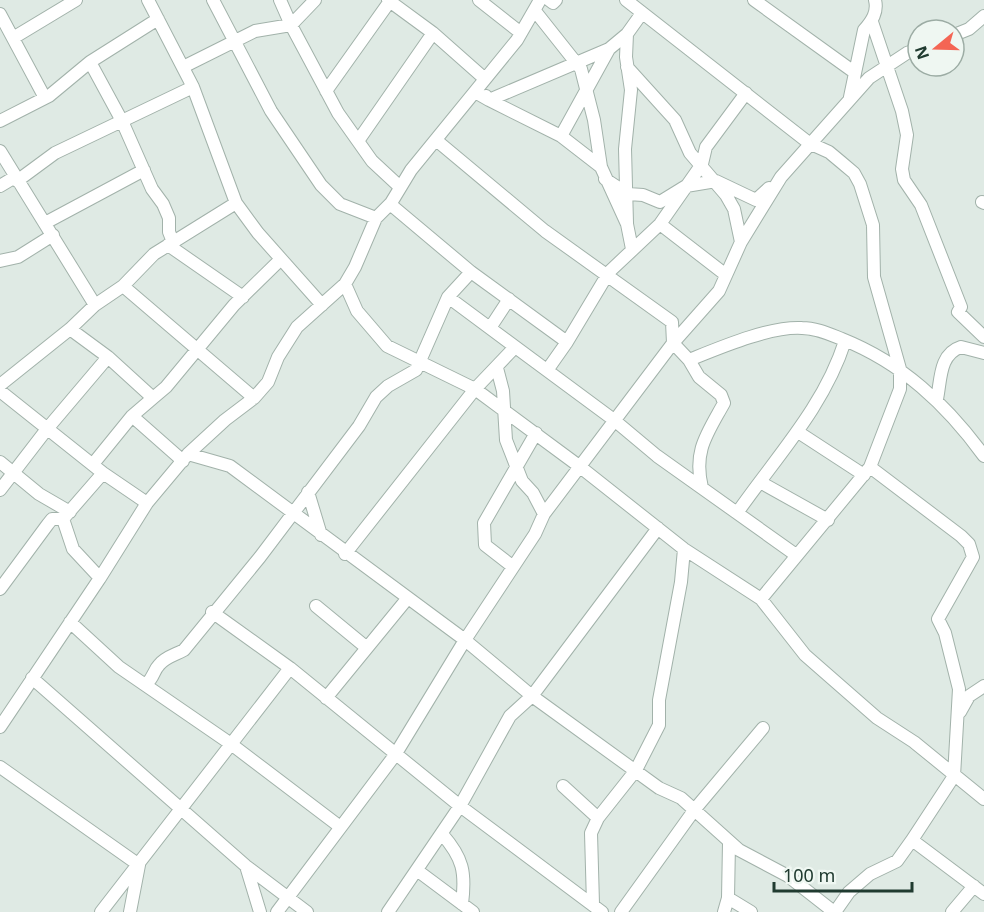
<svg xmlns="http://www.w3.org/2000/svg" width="984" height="912" font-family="'Noto Sans',sans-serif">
  <rect width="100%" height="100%" fill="#dfeae4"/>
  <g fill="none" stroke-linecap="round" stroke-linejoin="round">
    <g stroke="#a2b2aa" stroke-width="14">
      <path id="minor" d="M148,0L193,87L236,203L258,233L322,305
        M213,0L271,111L321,185L340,204L376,218
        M280,0L291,25L315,0
        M388,0L433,33L485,79
        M479,0L521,33
        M549,0L553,3L556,0
        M626,0L809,143L829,152L841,162L854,173L860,184L873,225L874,277L900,369V389L870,467L961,536L969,544L973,557L938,619L945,633L959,689L954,776L912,840
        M754,0L854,72
        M535,11L581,69L594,120L601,167L627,224L632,249
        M0,14L45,98
        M158,19L90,62L122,121L152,189L163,204L169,218V232L173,242
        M872,22L902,111L907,135L902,169L904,180L921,205L961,307L958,312L984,337
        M627,34L626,57L631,90L625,149L627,223
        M954,35L969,29L984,16
        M13,38L76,0
        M183,67L255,31L291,25L338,113L372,161L400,187
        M627,67L675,120L690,153L726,195L734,209L741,242
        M326,91L390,1
        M475,92L489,100L609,49L627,34L642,13
        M486,96L489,100L561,136L601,167
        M850,97L864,30C872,21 878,12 875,0
        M0,121L49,96L90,62
        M561,136L609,49
        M436,140L545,231L672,322L673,343L689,360C719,348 770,326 802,328C816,328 829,334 842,339C902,363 946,404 984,456
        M358,141L433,33
        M0,151L95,305
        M605,179L628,194L643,195L660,202L686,186L716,181L756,200L769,188
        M17,181L55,153L193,87
        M0,186L15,177
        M982,202L984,203
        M390,204L471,272L567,342
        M45,223L144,170
        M660,224L726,275
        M168,245L243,297
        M0,261L18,257L53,235
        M345,284L357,311L387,346L475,389L579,466L684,549L761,599L805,655L877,718L914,742L984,799
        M123,286L154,254L236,203
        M448,297L614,420L657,456L796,555
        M490,328L509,299
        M689,360L699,377L721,395L724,403C707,434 693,451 702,488
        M497,368L503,391L506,440L522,481L533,493L544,514
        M548,369L567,342L609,272L660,224L702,164L706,147L746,93
        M0,385L70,329L95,305L123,286L254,398
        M0,391L103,473L147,503
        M153,398L166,387L234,305L281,259
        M937,399C941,380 939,354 961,347L984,353
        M132,416L183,461
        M798,432L864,475
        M188,454L230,466L465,640L532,696L510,716L460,806L388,912
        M0,462L39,494L70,512
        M93,464L132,416L153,398L108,357
        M760,482L828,520
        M0,490L47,429L108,357L70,329
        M308,492L321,535
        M737,513C776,457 824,407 845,341
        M63,519L73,549L100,578
        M658,528L532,696L659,788L681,798L739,850L788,876L834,912
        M345,554L475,389L515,347
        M512,566L485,545L484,523L536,433
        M0,589L48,524L52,519H63L103,473
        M761,599L870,467
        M316,606L367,648
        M212,612L290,668L460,806L602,912
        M70,622L119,667L231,744L339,826
        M32,678L246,866L307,912
        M146,684C154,678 153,671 159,665C165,657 175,655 184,650L260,557L359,426L376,397L388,386L416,370L448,297L471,272
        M326,698L407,599
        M960,712L969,696L984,686
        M0,727L100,578L147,503L188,454L225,420L254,398L268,382L278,357L297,327L345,284L355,267L376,218L391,203L411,170L517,40L540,0
        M0,767L139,865L130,912
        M563,786L598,818
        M442,834C463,858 466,872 462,904
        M246,866L260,912
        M418,871L473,912
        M728,898L751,912
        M593,904L591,833L598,818L636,770L659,725V700L681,582L684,549
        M101,912L290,668
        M277,912L395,755L465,640L535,534L544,514L673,343L719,291L741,242L781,177L869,78L907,53L918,49
        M621,912L695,809L763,728
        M724,912L728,898L729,843
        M835,912L849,892L870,874L897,861L912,840L984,894
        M952,912L974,886"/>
    </g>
    <use href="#minor" stroke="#fff" stroke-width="12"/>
  </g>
  <g transform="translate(936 48) rotate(251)"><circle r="28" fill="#eff7f2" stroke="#9caca4" stroke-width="1.5"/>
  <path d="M0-4.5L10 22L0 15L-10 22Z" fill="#f46554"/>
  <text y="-9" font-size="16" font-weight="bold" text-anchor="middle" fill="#203b30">N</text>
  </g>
  <path d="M774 882v9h138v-9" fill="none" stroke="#203b30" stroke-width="3"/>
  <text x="783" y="882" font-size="18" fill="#203b30" stroke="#eff7f2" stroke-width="4.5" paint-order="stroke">100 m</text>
</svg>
